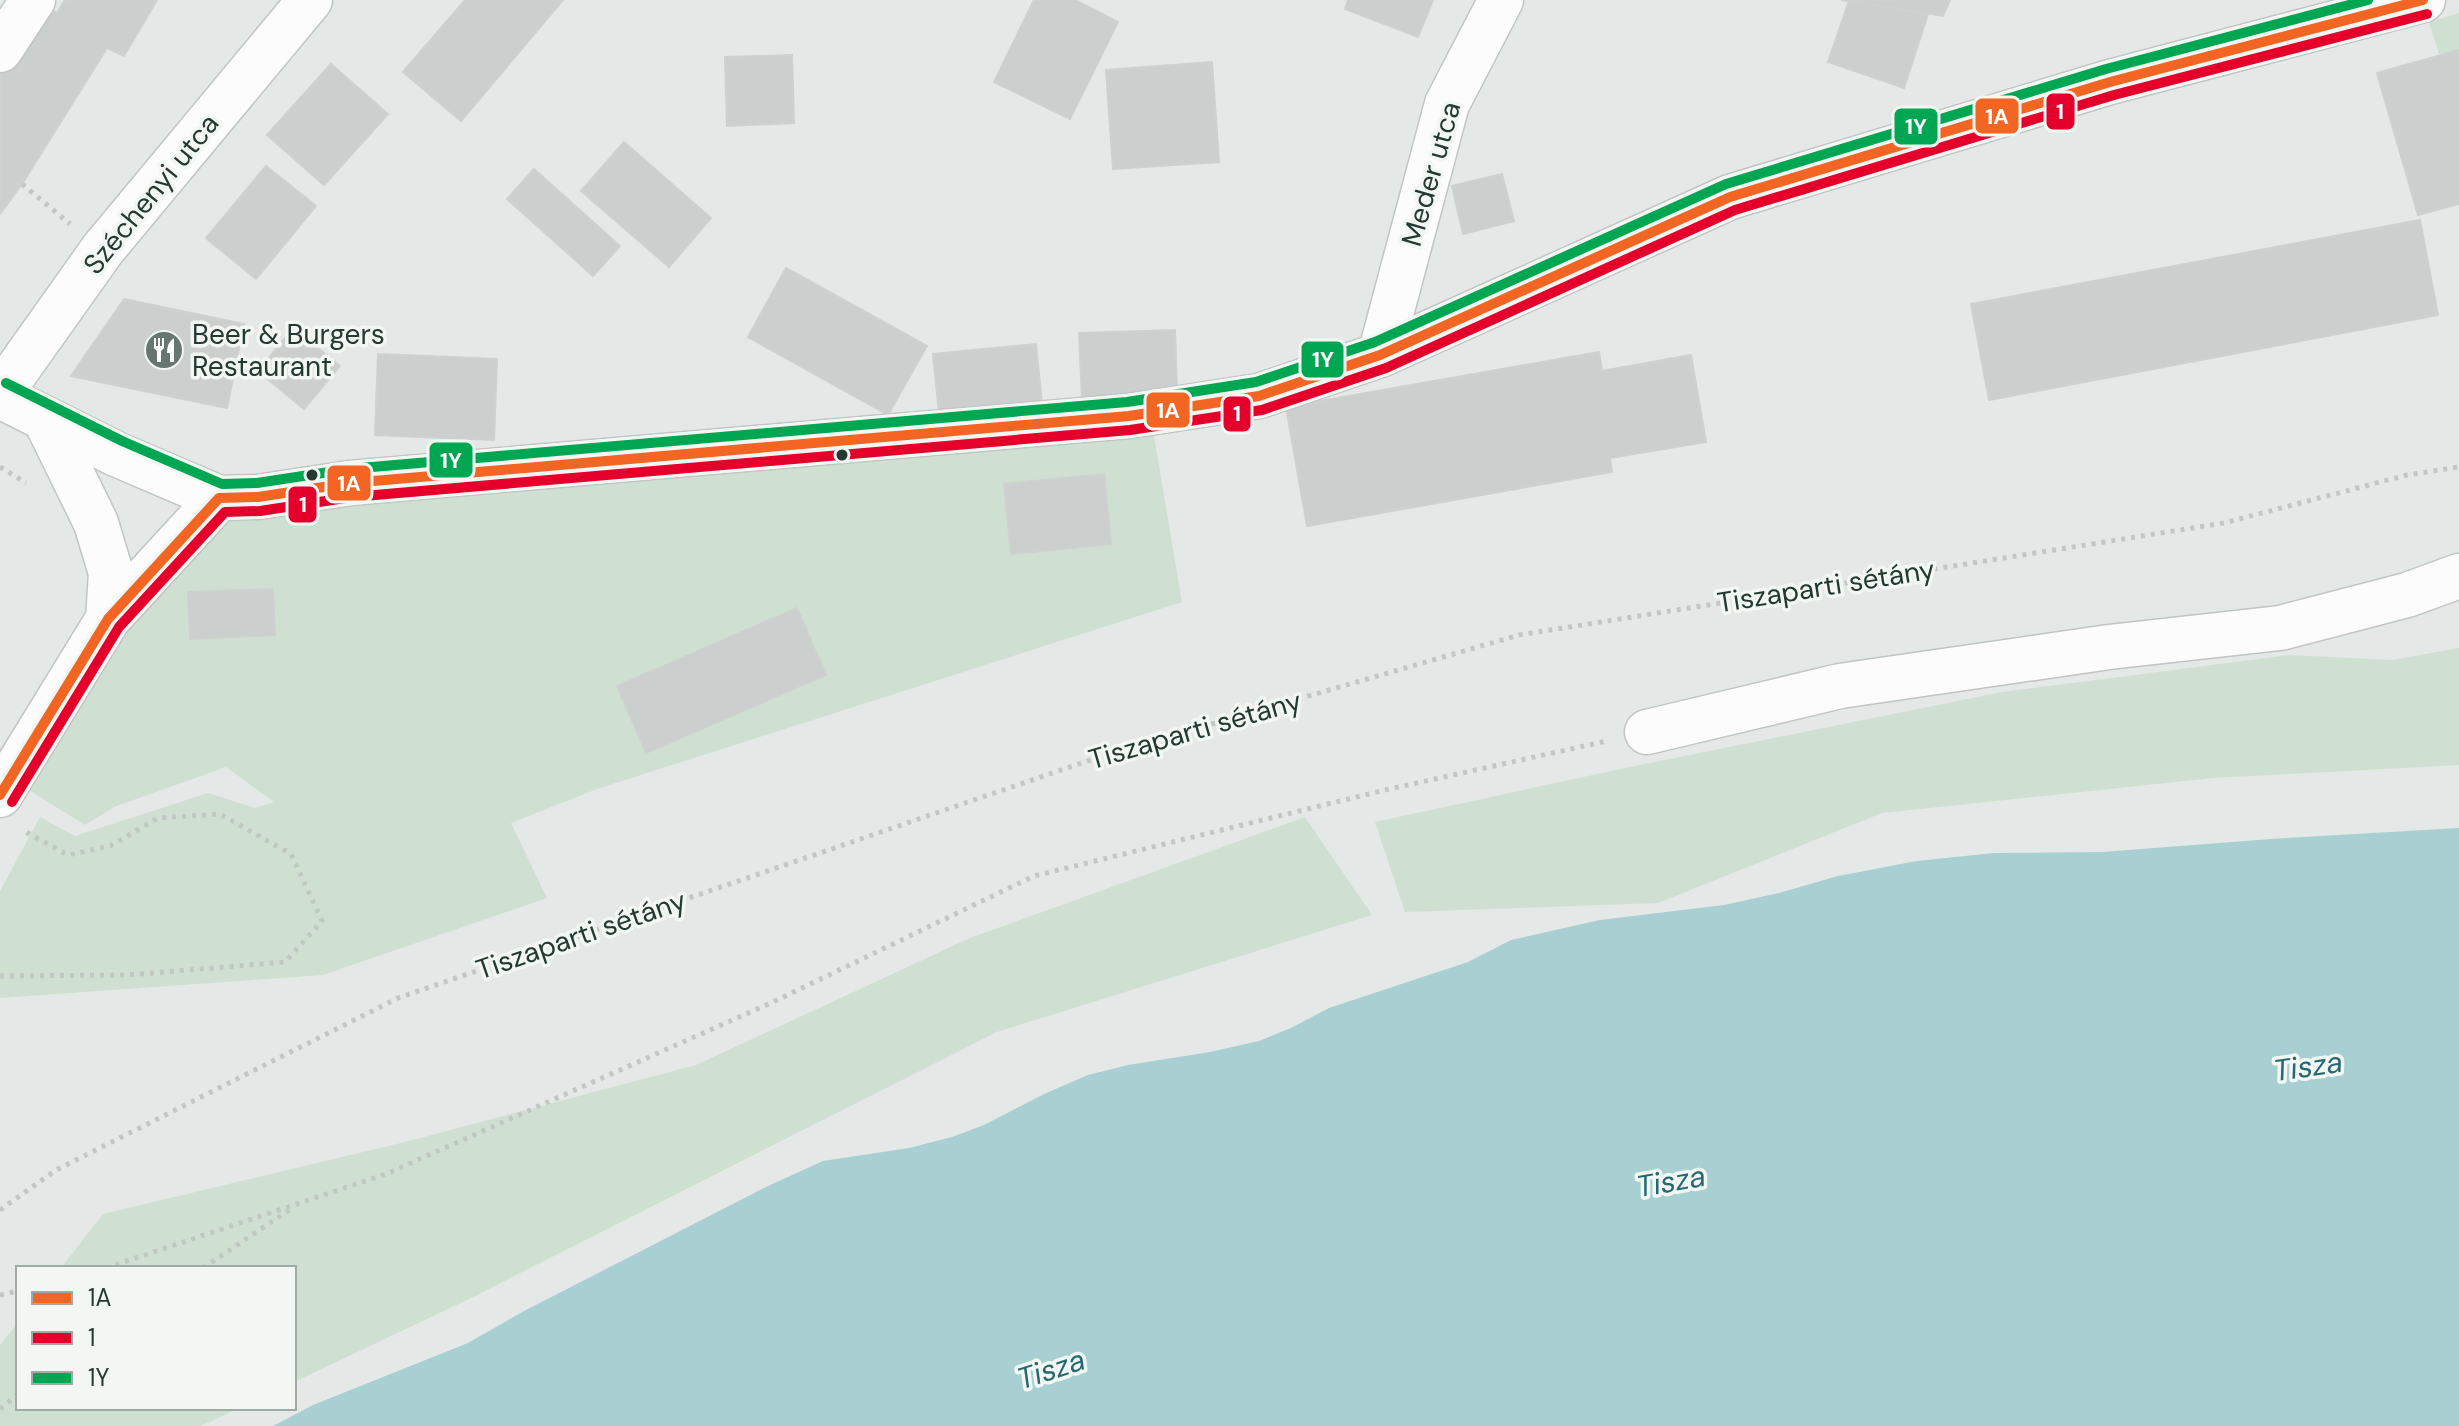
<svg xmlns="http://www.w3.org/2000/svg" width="2459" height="1426" font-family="'DM Sans',sans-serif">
  <rect width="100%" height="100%" fill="#e4e8e6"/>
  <path fill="#cfe0d2" d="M2459,13V117L2429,22Z
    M1154,436L1182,602L597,789L511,823L547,898L323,975L0,998V891L40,817L75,836L208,793L255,808L274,802L226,767L114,807L85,825L11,779L219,498L469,474Z
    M2459,648V765L2213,778L1882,813L1658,903L1405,912L1375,822L1630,767L2002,692L2289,655L2392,660Z
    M1305,817L1372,915L997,1032L467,1300L294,1382V1268H61L103,1214L405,1142L696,1065L970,938Z
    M18,1322V1408H239L201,1426H0V1345Z"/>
  <path fill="#a8d0d2" d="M2459,828V1426H273L313,1405L468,1343L524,1311L768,1186L823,1161L909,1148L952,1137L984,1125L1044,1094L1088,1075L1128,1065L1210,1052L1259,1041L1291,1028L1329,1008L1468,962L1511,940L1600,920L1724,905L1779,893L1838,876L1917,861L1994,853L2102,852L2271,839Z"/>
  <path fill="#cbcfcd" stroke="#cdd1cf" stroke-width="2" d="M65,0H157L124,56L107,48L22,184L0,214V74L43,4L57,13Z
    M465,0H563L461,121L403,72Z
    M1034,0H1075L1118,22L1070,119L994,82Z
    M1348,0H1433L1418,37L1345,9Z
    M1841,0H1950L1943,16Z
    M1849,1L1928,14L1904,88L1828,62Z
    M2459,50V204L2418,215L2377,73Z
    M792,55L794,123L727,126L725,57Z
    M1212,62L1219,162L1113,169L1106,70Z
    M331,64L388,114L324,185L267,135Z
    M624,142L711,218L669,267L581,191Z
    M266,166L316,206L256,279L206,238Z
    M534,169L620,246L593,276L507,199Z
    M1502,174L1514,221L1463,234L1452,186Z
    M2420,220L2438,315L1989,400L1971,304Z
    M786,268L927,346L888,415L748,337Z
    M124,299L244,324L227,408L71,376Z
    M293,328L340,366L304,409L258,371Z
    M1175,330L1177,395L1082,398L1079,333Z
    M1036,344L1042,404L939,413L933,354Z
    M1599,352L1602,371L1691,355L1706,442L1610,458L1612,472L1307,526L1286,407Z
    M378,354L497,359L494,440L375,435Z
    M1104,474L1111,544L1011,554L1004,484Z
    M273,589L275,635L190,639L188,592Z
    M797,608L826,675L646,753L617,686Z"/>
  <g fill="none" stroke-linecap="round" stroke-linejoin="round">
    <g stroke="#c1c5c3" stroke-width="47">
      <path id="minor" d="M0,50L33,0
        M1380,355L1447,104L1501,0
        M0,394L103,249L310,0
        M0,396L116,454L219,498L258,497L350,483L1129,416L1259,396L1380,355L1730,197L2110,82L2423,0
        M45,419L96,523L111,573L108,619
        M1647,732L1840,686L2109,647L2280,628L2407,595L2459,576
        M0,795L108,619L219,498"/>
    </g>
    <path stroke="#c1c8c4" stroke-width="5" stroke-dasharray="4 6" stroke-linecap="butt" d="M22,184L70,224
      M0,467L26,483
      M0,976L128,975L285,962L322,921L291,854L220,814L158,818L110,846L68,855L24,831
      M0,1210L56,1170L398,998L1105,755L1519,635L2224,523L2407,475L2459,467
      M106,1268L386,1174L773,1002L1034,876L1385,790L1607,741
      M203,1268L292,1208
      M0,1295L18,1291
      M0,1409L18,1394"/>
    <use href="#minor" stroke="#fbfcfb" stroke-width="44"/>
    <g stroke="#f2f7f4" stroke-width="16">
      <path id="bus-1" d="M0,795L108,619L219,498L258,497L350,483L1129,416L1259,396L1380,355L1730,197L2110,82L2423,0"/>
    </g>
    <g stroke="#f2f7f4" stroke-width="16">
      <path id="bus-2" d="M12,802L119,627L225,512L260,511L352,497L1130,430L1262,410L1386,368L1735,210L2114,95L2427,14"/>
    </g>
    <g stroke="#f2f7f4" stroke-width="16">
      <path id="bus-3" d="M6,383L122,441L222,484L257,483L349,469L1127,402L1256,382L1375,342L1726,184L2106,69L2368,0"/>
    </g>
    <use href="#bus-1" stroke="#f26522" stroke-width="10"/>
    <use href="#bus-2" stroke="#e4002b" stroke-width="10"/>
    <use href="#bus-3" stroke="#00a651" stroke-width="10"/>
  </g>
  <defs>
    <g id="restaurant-disc" transform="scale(2)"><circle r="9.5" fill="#677671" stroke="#f2f7f4"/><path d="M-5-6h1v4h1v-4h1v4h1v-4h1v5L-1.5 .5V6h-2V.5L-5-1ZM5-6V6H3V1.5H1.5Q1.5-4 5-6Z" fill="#fff"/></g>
  </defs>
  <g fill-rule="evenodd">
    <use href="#restaurant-disc" x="164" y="350"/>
  </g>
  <g fill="#243932" stroke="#f2f7f4" stroke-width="3">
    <circle cx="842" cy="455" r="7"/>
    <circle cx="312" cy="475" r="7"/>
  </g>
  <g text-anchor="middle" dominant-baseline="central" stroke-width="7" stroke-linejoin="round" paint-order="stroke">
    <g font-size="28" fill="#243932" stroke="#f2f7f4">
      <text transform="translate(1431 174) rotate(-74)">Meder utca</text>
      <text transform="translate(151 194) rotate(-51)">Széchenyi utca</text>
      <text transform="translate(1826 586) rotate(-9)">Tiszaparti sétány</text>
      <text transform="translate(1195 730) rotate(-16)">Tiszaparti sétány</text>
      <text transform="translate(581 935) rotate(-19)">Tiszaparti sétány</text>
    </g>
    <g font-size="28" fill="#243932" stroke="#f2f7f4" text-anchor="start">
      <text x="192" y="334">Beer &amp; Burgers<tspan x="192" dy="32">Restaurant</tspan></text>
    </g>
    <g font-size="30" font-style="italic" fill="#24696f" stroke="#f2f7f4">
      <text transform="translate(2308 1066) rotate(-8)">Tisza</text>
      <text transform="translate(1671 1181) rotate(-10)">Tisza</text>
      <text transform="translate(1051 1369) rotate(-18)">Tisza</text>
    </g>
  </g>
  <g stroke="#f2f7f4" stroke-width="3">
    <rect x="2045" y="92" width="31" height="39" rx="8" fill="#e4002b"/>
    <rect x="1974" y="97" width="46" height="38" rx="8" fill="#f26522"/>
    <rect x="1893" y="107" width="46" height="39" rx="8" fill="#00a651"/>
    <rect x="1300" y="340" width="45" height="39" rx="8" fill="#00a651"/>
    <rect x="1145" y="391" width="46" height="38" rx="8" fill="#f26522"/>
    <rect x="1222" y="395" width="30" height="38" rx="8" fill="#e4002b"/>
    <rect x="428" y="441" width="46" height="38" rx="8" fill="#00a651"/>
    <rect x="326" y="464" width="46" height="38" rx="8" fill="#f26522"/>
    <rect x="287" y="485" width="31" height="39" rx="8" fill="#e4002b"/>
  </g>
  <g font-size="22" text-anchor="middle" font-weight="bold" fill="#fff">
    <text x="2060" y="119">1</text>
    <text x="1997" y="124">1A</text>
    <text x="1916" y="134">1Y</text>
    <text x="1323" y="367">1Y</text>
    <text x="1168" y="418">1A</text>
    <text x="1237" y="421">1</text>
    <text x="451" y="468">1Y</text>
    <text x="349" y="491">1A</text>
    <text x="303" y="512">1</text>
  </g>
  <rect x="16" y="1266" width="280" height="144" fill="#f2f7f4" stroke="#a0aba6" stroke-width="2"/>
  <rect x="32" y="1292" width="40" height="12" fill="#f26522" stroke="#a0aba6" stroke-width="2"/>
  <text x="88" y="1306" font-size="24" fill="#243932">1A</text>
  <rect x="32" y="1332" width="40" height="12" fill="#e4002b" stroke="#a0aba6" stroke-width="2"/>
  <text x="88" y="1346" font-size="24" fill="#243932">1</text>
  <rect x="32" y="1372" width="40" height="12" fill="#00a651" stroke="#a0aba6" stroke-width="2"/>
  <text x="88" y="1386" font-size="24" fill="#243932">1Y</text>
</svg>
